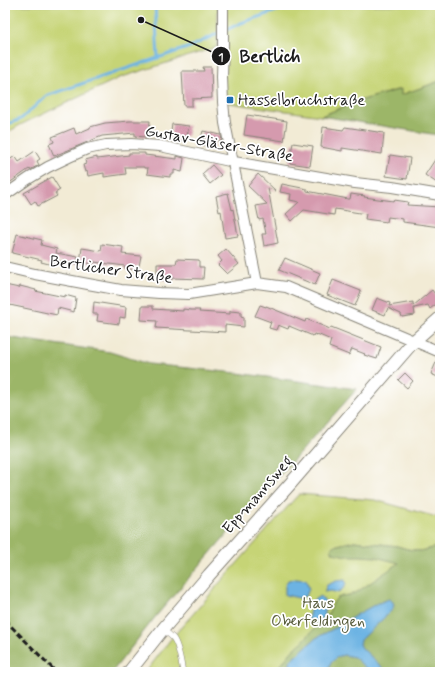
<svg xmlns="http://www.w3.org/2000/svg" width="445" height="677" font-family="Mynerve,sans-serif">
  <rect width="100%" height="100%" fill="#fff"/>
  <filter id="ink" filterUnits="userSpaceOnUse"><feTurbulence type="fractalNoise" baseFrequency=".025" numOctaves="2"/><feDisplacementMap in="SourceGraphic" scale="8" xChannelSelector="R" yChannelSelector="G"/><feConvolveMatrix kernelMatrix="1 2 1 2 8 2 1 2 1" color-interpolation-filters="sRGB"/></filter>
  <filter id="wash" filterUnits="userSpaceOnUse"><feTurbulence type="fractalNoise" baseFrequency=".012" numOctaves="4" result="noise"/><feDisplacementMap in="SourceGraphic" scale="16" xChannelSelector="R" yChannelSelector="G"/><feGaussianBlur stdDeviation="0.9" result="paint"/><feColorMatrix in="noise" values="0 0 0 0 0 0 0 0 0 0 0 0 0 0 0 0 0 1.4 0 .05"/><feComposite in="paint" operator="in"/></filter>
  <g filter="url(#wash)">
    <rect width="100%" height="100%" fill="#f2ebd5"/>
    <path fill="#c6d476" stroke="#717849" d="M5,5H218L217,47L119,78L20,125L5,134Z
      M232,5H440V81L401,95L400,89L356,102L321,116L223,102V8Z
      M299,494L375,500L440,518V546L429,549L420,551L407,549L397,546L354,541L334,546L339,554L393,558L400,560L440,672L282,663L275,672H146L170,640L215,589V588Z"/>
    <path fill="#9cb667" stroke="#5c6942" d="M440,81V131L438,135L321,116L356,102L401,89V95Z
      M5,337L110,352L149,364L237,373L357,389L220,542L156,616L112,672H5Z
      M354,541L397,546L407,549L420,551L429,549L440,546V672H275L292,651L302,642L329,613L333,603L337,598L342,596L349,595L357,592L399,563L376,557L361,556H346L333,553L331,548L334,546Z"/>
    <path fill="#6cb3e3" stroke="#446880" d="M296,579L306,580L309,589L306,596L299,598L285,595V586L288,580Z
      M345,580L346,585L339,593L331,591L324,592L327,585L336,581Z
      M320,596L327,603L324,615L317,623L308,619L312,601Z
      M389,599L393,602L394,605L392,610L361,640L360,644L362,648L387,672H370L354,657L344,655L337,657L331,663L327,672H294L290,666V661L316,638L335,628L358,614L376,604Z"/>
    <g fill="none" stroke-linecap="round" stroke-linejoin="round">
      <path stroke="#6cb3e3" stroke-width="3" d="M155,5L158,58
        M226,30L241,23L293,5
        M5,125L21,119L46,96L190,47L221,32"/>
    </g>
    <g id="blocks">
      <path fill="#d59aae" d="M203,67H211L212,98L192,99V106H184L182,71H204Z
        M247,115L287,121L284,141L244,135Z
        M130,121H150L149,132H146V137L135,136V133L102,136L54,156L49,144L54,142L52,137L74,128L76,134L90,128V127L105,123Z
        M172,124L189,126L187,136H184L183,141L170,139Z
        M323,127L343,130L345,127L384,133L382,154L342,148V151L321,147Z
        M203,131L221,135L222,141L215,140L214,148L202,145L204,138H201Z
        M293,143L313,146L310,166L289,163Z
        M35,151L40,159L37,161L39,165L30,170L29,169L5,186V163L15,156L19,162Z
        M440,152V185L425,175Z
        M129,153H145V155L177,159V156L184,158L182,172L174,170V174H170V177L147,174L148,168H144V167H125L126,174L104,177V173L88,176L87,171L85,172L83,165L86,164L85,160L97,157V159L129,155Z
        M390,155L410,158L407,179L386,176Z
        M212,165L221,175L210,184L202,174Z
        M258,174L276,191L268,188L278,243L264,246L262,234H266L263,219L259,220L256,206L267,204L248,186Z
        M52,177L60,190L55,193L57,196L38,206L35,201L31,204L24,193Z
        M282,184L307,189V191L348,199H350L351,194L365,196L364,197L378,199L394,201V200L408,202L407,205L440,207V227L403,222V219L388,217L387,222L365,219L366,214L335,209L334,215L304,210L292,221L286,214L299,202L290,200L291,194L280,192Z
        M228,193L232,210L233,209L238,236L225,238L221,211L219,212L216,196Z
        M17,234L42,240L41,245L57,249L56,253L78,257L77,264L54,260L53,265L41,262L42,260L12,253Z
        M102,244L123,247L122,254L141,256L139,266H136V270L125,269V266L94,262V264L80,262L82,248L101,251Z
        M226,249L239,264L227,274L218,265L222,261L218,256Z
        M285,258L320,273L315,285L279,270Z
        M177,259L199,260V267H204L203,279L172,278V280H159V275H157V264H176Z
        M333,280L361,291L355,306L327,295Z
        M5,285L19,288L20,286L36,290L35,291L65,297V295L76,298L74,312L58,308L57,315L5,304Z
        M432,290L440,301L430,309L428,305L414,308L415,315L402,317L401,314L388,308L385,315L372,310L377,298L390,303L389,306L413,302V306Z
        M94,302L126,307L125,318L120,317L119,324L97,321L98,314H93Z
        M260,305L266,307V306L305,322L306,319L330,329L331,327L381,347L377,359L364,355L365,354L352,349L349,355L329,347L331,340L317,334V335L314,334L313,336L289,326L288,329L278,325L276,330L269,328L271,322L255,316Z
        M142,306H153V309L183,311V309L191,310H200L199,312L215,313L230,314V311L241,312V316L244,317V327L225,325V332L156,328L157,321L141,320Z
        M438,358H440V378L431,374Z
        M405,373L413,381L407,388L398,380Z"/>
    </g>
  </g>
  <g filter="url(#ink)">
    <use href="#blocks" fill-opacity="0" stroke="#878478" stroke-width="1"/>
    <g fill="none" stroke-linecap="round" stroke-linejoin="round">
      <g stroke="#878478" stroke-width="6">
        <path id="service" d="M163,629C166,632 170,635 173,638C179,645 181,663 183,672"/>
      </g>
      <g stroke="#878478" stroke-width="12">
        <path id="minor" d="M223,5V45L222,77L223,102L225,123L257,283
          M5,195L28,179L48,167L69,157L87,149L106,145L131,144L160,146L234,162L355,183L392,187L440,195
          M5,267L35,274L88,284L121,290L159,293L189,294L257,283L286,287L440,352"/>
      </g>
      <g stroke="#878478" stroke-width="14">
        <path id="tertiary" d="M129,672L163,629L209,575L291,483L414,341L440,318"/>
      </g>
      <use href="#service" stroke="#fff" stroke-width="5"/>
      <use href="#minor" stroke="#fff" stroke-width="10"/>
      <use href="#tertiary" stroke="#fff" stroke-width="12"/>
      <path stroke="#1c1c1c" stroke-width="3" stroke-dasharray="6 3" stroke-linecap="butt" d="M5,620L56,672"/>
    </g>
  </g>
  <rect fill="#1f6fb2" stroke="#fff" stroke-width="1.5" x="226" y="96" width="8" height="8" rx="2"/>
  <g text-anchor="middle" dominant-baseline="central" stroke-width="3.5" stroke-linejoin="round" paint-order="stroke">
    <g font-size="16" fill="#1c1c1c" stroke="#fff" text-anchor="start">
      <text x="238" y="100">Hasselbruchstraße</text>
    </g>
    <g font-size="16" fill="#1c1c1c" stroke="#fff">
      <text transform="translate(219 144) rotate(10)">Gustav-Gläser-Straße</text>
      <text transform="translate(111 270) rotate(8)">Bertlicher Straße</text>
      <text transform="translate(258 495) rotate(-49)">Eppmannsweg</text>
    </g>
    <g font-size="16" fill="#585c3c" stroke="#fff">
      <text x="318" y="603">Haus<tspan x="318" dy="18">Oberfeldingen</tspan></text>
    </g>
  </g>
  <path fill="none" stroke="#1c1c1c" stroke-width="1.5" d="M141 20L221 56"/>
  <g fill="#1c1c1c" stroke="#fff" stroke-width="1.5">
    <circle cx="141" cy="20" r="4"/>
    <circle cx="221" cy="56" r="10"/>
  </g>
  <g font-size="12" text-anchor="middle" font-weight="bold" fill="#fff">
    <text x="221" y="61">1</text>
  </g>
  <g font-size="17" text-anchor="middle" font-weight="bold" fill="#1c1c1c" stroke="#fff" stroke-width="3.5" stroke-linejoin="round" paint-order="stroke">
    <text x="270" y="62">Bertlich</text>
  </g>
  <rect width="445" height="677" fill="none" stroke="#fff" stroke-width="20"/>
</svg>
